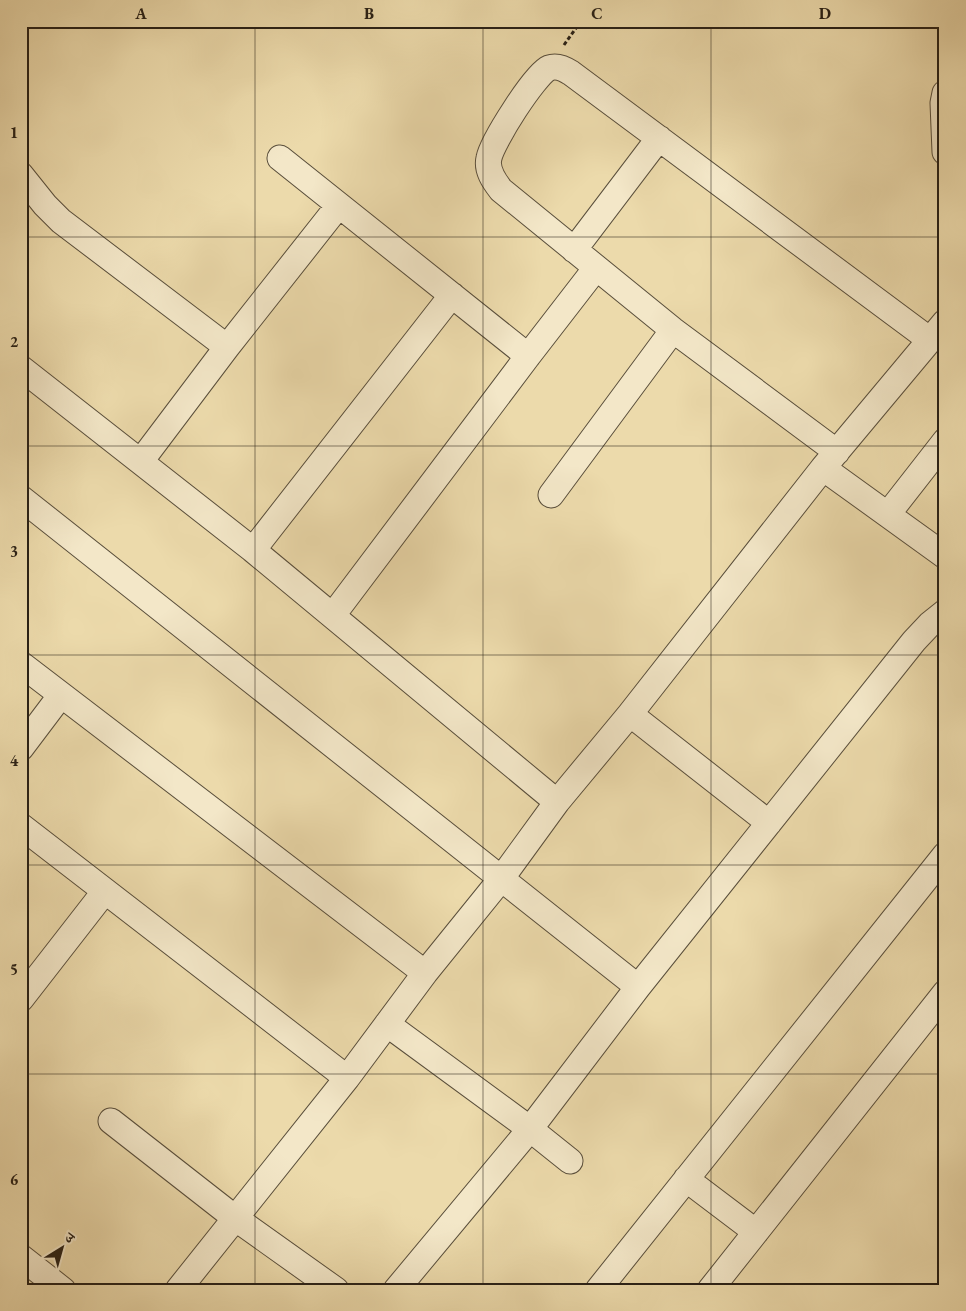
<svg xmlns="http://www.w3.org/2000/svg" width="966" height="1311" font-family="'EB Garamond','Noto Serif Devanagari',serif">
  <rect width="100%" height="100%" fill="#ecdaab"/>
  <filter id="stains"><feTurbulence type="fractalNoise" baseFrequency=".004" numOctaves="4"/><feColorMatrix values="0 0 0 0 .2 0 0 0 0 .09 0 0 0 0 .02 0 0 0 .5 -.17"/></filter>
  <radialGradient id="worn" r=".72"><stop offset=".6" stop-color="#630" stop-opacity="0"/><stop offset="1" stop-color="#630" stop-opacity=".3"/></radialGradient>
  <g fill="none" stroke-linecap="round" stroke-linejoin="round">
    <g stroke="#594e3b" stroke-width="27">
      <path id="minor" d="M945,93L943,103L945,152
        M280,158L528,356
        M21,175L45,205L61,221L227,347
        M574,250L659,138
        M21,368L253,550L557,802
        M837,452L673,330L501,190C494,181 486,170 489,158C492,142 535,74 549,68C557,65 565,69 571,73L930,340
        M141,461L227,347L339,205
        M823,468L945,556
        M551,495L673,330
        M21,498L638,987
        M888,514L945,441
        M253,550L452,295
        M333,615L528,356L596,268
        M21,664L425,973
        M630,714L769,823
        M21,748L61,695
        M21,826L347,1078
        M21,999L105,891
        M387,1024L530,1129L570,1161
        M111,1121L235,1218L336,1290
        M686,1179L756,1232
        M21,1257L63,1290
        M178,1290L347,1078L425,973L501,879L557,802L630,714L823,468L945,322
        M396,1290L530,1129L638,987L914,641L930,624L945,612
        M598,1290L945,855
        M710,1290L945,993"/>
    </g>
    <path stroke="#282016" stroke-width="3" stroke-dasharray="4 2.5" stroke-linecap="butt" d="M564,45L581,21"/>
    <use href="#minor" stroke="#f3e7c8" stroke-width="25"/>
  </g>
  <path fill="none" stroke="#282016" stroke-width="1" stroke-opacity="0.55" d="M255,21V1290M483,21V1290M711,21V1290M21,237H945M21,446H945M21,655H945M21,865H945M21,1074H945"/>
  <rect width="966" height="1311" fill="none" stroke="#ecdaab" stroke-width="55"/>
  <g transform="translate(62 1248) rotate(37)" stroke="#f3e7c8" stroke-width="4" paint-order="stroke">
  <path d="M0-4L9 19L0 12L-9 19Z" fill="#282016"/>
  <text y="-8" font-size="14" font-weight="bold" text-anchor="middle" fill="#282016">उ</text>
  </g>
  <rect x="28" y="28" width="910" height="1256" fill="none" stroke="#282016" stroke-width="2"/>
  <g font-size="16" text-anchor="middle" font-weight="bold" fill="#282016">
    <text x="141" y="19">A</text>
    <text x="369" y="19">B</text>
    <text x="597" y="19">C</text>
    <text x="825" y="19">D</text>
    <text x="14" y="138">1</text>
    <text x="14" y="347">2</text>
    <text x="14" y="557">3</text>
    <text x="14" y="766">4</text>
    <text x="14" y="975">5</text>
    <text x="14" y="1185">6</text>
  </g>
  <rect width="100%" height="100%" filter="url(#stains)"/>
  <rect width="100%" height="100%" fill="url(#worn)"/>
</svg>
